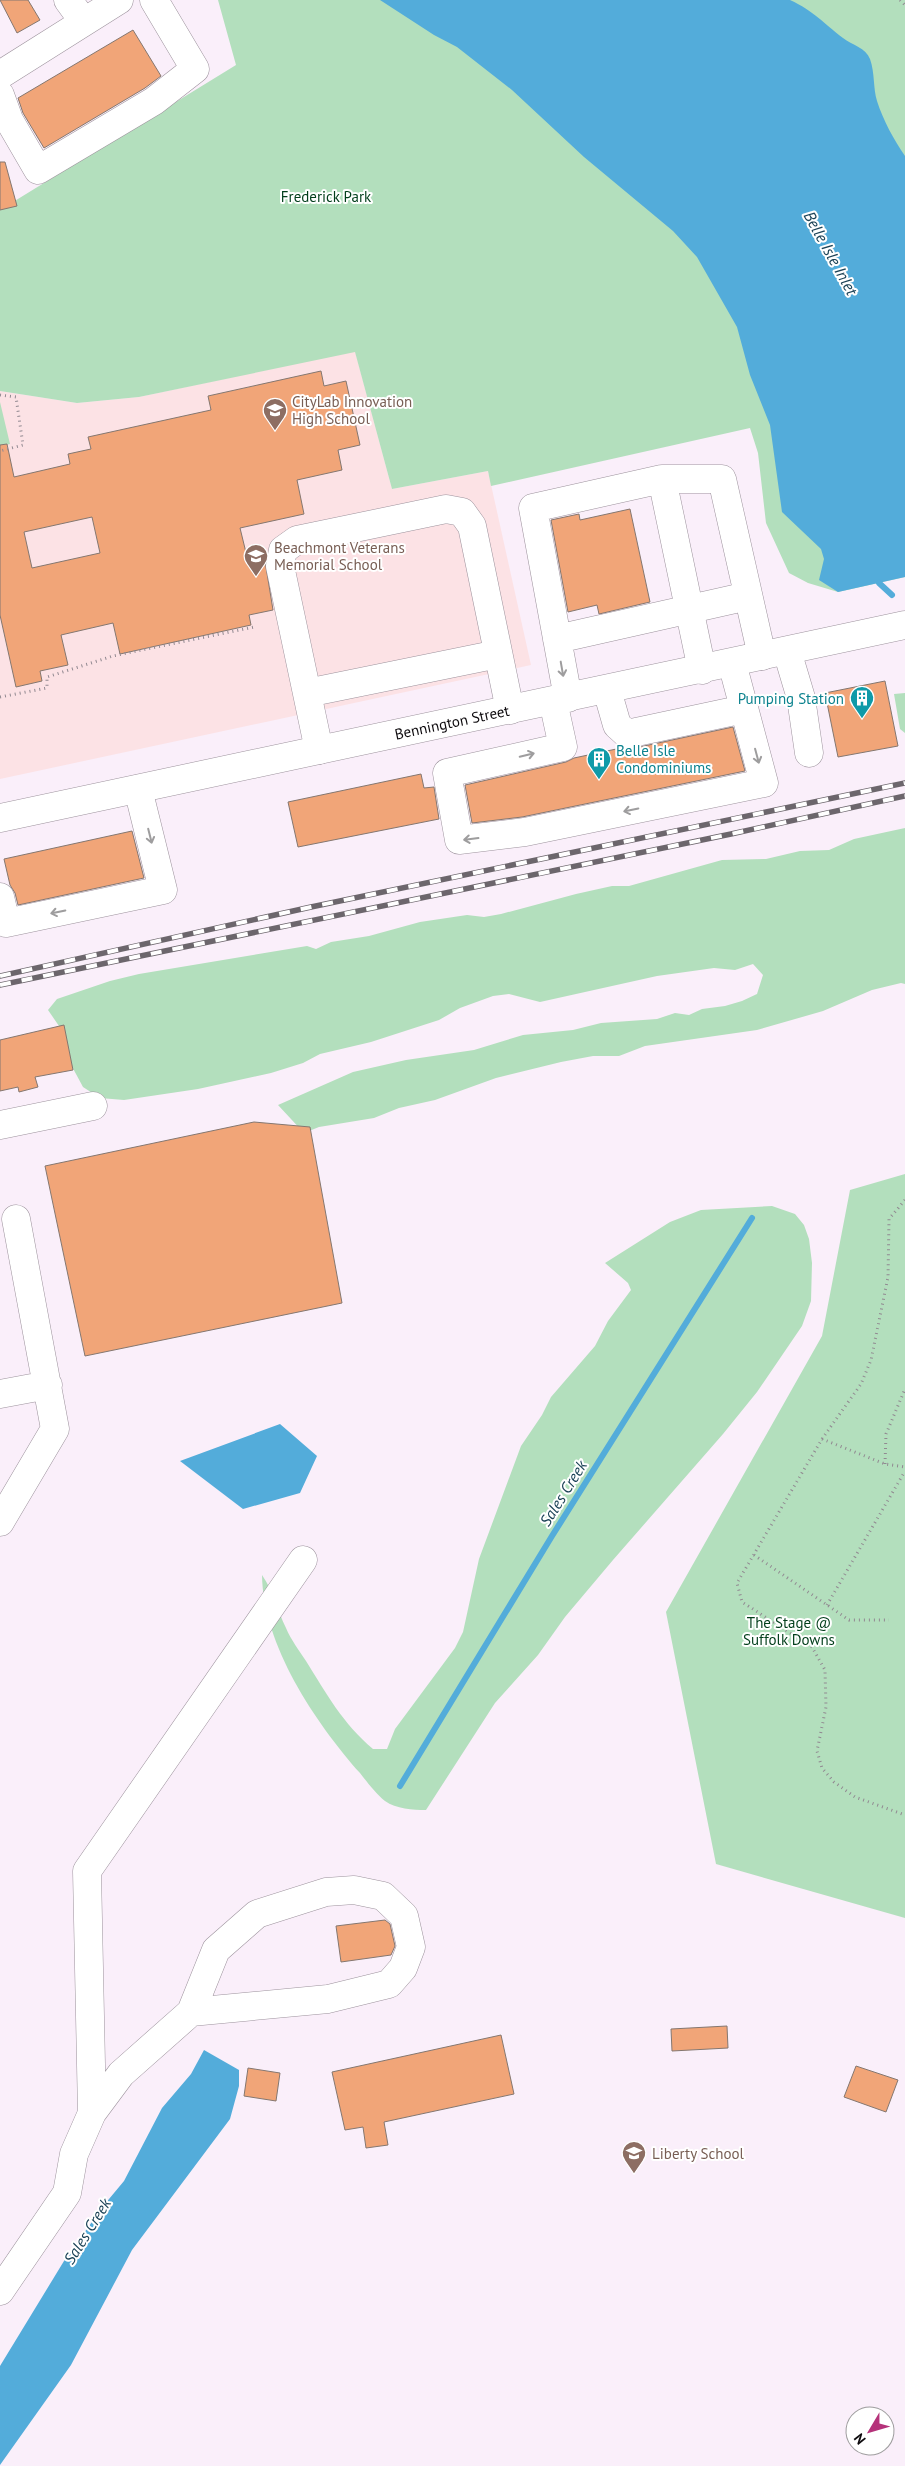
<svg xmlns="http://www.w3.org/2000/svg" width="905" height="2466" font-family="'PT Sans',sans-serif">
  <rect width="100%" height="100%" fill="#faeffa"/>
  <path fill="#fce2e5" d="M355,351L392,489L488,471L531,665L0,779V391L77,403L139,397Z"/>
  <path fill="#b3dfbd" d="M218,0H905V577L838,592L808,583L789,573L766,523L758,453L750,428L491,486L488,471L392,489L355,352L139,397L77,403L0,391V210L236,65Z
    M0,402L10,444L0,446Z
    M905,693V733L900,729L894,694Z
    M905,828V984L901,983L872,990L823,1011L757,1030L645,1046L619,1056H593L561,1062L496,1078L435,1100L399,1108L374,1118L319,1127L304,1133L278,1105L353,1072L406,1060L474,1050L523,1035L573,1030L601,1023L657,1019L675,1013L689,1015L702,1009L725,1006L742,1001L757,994L763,975L753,964L735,970L714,968L657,976L540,1002L509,994L493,996L460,1008L439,1020L371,1042L320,1054L303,1063L271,1073L198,1089L124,1100L100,1098L83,1087L69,1061L59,1026L48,1010L57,999L110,981L139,974L307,946L316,949L331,942L369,936L420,922L467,915L484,917L501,914L576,894L612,886H629L722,860L766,859L800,851L829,850L854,839Z
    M905,1174V1918L716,1864L666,1612L822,1336L850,1190Z
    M772,1206L795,1214L804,1225L809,1239L812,1263L811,1301L802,1326L757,1392L723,1434L613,1560L565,1617L538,1655L495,1703L426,1810C413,1810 396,1809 385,1801C376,1794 367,1782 360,1773C315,1722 263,1645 262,1575C274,1592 277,1610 286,1628C291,1640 299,1650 306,1661C326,1693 343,1724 373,1749H387L395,1729L455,1648L463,1632L479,1559L521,1446L542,1415L551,1397L595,1346L608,1321L631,1290L628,1283L605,1263L670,1222L701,1210Z"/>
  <path fill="#53acda" d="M380,0H790C814,11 823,23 843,38C852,45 866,48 870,59C875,73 873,88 877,101C883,120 894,140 905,156V577L838,592L819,580L824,559L821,549L782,512L770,425L750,375L737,327L697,257L673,231L584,157L512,90L457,47L434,35Z
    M280,1424L317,1456L300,1493L243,1509L180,1461Z
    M204,2050L239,2070V2086L230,2119L132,2250L71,2365L0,2465V2366L64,2261L104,2205L124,2181L162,2108L191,2074Z"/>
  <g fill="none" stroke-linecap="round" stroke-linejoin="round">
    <path stroke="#53acda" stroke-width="6" d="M879,583L892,595
      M400,1786L552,1536L752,1218"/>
  </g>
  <path fill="#f1a578" stroke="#847770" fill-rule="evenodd" d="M0,0H28L40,20L17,33Z
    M133,30L161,76L145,88L44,148L23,113L18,98Z
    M0,162H5L17,206L0,210Z
    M321,371L324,386L346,381L360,445L338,450L342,470L297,480L304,514L240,528L249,565L265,561L273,610L249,615L251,625L120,654L113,623L61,635L68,665L40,671L42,681L16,687L0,615V445L7,444L14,477L70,464L68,454L91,449L88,437L211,410L208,396ZM92,517L100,553L32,568L24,532Z
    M630,509L650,602L599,614L597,605L568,612L551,520L579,514L580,520Z
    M885,681L898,746L838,757L825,693Z
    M733,727L745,771L522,817L472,823L465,785L566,762L574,758L621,748L630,749Z
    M421,774L424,788L434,787L439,819L298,847L288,802Z
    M132,831L144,878L18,905L15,893L10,885L4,859Z
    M64,1025L73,1070L35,1077L38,1087L19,1092L18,1087L0,1091V1040Z
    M254,1122L310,1127L342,1303L85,1356L45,1166Z
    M385,1920L390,1924L395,1946L391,1955L341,1962L336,1926Z
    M727,2026L728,2048L672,2051L671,2029Z
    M501,2035L514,2094L384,2122L388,2145L366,2148L363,2127L345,2130L332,2072Z
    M856,2066L898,2080L886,2112L844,2097Z
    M248,2068L280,2073L276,2101L244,2096Z"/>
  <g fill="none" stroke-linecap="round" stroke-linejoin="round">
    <g stroke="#9d939d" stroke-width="29">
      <path id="minor" d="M68,0L84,22
        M0,75L119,0
        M0,95L9,120L38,170L154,101L195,69L154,0
        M662,479H722L762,656
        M557,639L748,596
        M787,651L801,698L809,753
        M607,690L617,725L627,734L744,709
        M307,693L498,654
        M568,698L533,508L662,479L702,670
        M553,701L563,747L447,773L459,840L525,832L764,783L732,663
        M319,750L280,566L283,550L297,540L446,509L462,512L472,526L510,710
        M0,897L6,923L163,890L138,789
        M0,1125L93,1106
        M0,1394L48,1385
        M0,1522L55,1429L16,1219
        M92,2113L87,1871L303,1560
        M0,2291L67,2193L74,2154L92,2113L121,2074L191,2012L216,1950L257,1914L326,1892L354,1890L383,1896L404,1916L411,1947L403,1968L389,1984L328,1999L191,2012"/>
    </g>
    <g stroke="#9d939d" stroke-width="29">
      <g id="major">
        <path id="s1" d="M0,818L905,625"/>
      </g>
    </g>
    <path stroke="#918991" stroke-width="3" stroke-dasharray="1 4" stroke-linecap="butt" d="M900,0L905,5
      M0,395L16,397L23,445L0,451
      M0,697L47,688V677L113,656L254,627
      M905,1200L889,1219L888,1277L871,1360L861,1384L822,1439L737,1583L742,1602L812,1647L825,1670L826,1707L817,1751L822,1768L834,1782L855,1797L905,1815
      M822,1439L885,1464L905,1467
      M885,1464L886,1434L905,1389
      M754,1555L849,1620H889
      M827,1605L905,1471"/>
    <use href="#minor" stroke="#fff" stroke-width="28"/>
    <use href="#major" stroke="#fff" stroke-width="28"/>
    <g stroke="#6c666c" stroke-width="5.5">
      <path id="rail" d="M0,976L311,907L905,783
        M0,985L731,834L905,796"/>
    </g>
    <use href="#rail" stroke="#fff" stroke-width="4" stroke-dasharray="11" stroke-linecap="butt"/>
  </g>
  <defs><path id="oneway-shaft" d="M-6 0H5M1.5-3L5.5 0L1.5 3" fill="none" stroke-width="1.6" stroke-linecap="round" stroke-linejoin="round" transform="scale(1.25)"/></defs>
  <g stroke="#9e9d9e">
    <use href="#oneway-shaft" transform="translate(562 669) rotate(80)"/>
    <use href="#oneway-shaft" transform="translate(527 755) rotate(-13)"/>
    <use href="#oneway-shaft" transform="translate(757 756) rotate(75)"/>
    <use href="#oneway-shaft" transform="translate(631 810) rotate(168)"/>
    <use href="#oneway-shaft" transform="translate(150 836) rotate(76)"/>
    <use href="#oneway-shaft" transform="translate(471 839) rotate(173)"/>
    <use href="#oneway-shaft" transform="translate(58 912) rotate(168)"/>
  </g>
  <defs>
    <g id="school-pin" transform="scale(1.25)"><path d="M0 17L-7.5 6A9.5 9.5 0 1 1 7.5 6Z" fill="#8d6e63" stroke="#fff"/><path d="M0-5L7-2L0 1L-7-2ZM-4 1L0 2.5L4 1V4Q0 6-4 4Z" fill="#fff"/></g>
    <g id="building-pin" transform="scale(1.25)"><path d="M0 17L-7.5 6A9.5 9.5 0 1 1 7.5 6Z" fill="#0f9aa8" stroke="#fff"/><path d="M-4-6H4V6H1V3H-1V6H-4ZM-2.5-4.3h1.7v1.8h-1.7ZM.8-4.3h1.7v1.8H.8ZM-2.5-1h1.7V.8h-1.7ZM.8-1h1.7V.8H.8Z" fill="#fff"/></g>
  </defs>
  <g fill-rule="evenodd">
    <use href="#school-pin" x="275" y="410"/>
    <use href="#school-pin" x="256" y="556"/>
    <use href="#building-pin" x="862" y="698"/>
    <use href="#building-pin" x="599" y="759"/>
    <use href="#school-pin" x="634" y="2153"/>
  </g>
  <g text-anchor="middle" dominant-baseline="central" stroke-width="4" stroke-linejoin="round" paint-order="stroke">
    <g font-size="15" fill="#023e1b" stroke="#fff">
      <text x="326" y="196">Frederick Park</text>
      <text x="789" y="1622">The Stage @<tspan x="789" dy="17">Suffolk Downs</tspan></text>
    </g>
    <g font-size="15" fill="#785e54" stroke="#fff" text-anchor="start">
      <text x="292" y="401">CityLab Innovation<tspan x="292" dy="17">High School</tspan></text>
      <text x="274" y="547">Beachmont Veterans<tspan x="274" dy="17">Memorial School</tspan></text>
      <text x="652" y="2153">Liberty School</text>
    </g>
    <g font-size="15" fill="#0d838f" stroke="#fff" text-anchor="end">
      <text x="844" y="698">Pumping Station</text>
      <text x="616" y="750" text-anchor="start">Belle Isle<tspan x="616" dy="17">Condominiums</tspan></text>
    </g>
    <g font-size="15" fill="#0d0a0d" stroke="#fff">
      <text stroke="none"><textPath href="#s1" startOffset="462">Bennington Street</textPath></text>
    </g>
    <g font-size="16" font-style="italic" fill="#1c4357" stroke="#fff">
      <text transform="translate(831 253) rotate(61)">Belle Isle Inlet</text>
      <text transform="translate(563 1493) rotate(-58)">Sales Creek</text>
      <text transform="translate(87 2231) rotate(-58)">Sales Creek</text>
    </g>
  </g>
  <g transform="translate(870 2431) rotate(232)"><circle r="24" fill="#ffffff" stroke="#9e9d9e"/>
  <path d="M0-4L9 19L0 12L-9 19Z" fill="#b5327a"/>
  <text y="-8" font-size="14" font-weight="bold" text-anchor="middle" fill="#0d0a0d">N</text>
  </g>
</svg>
